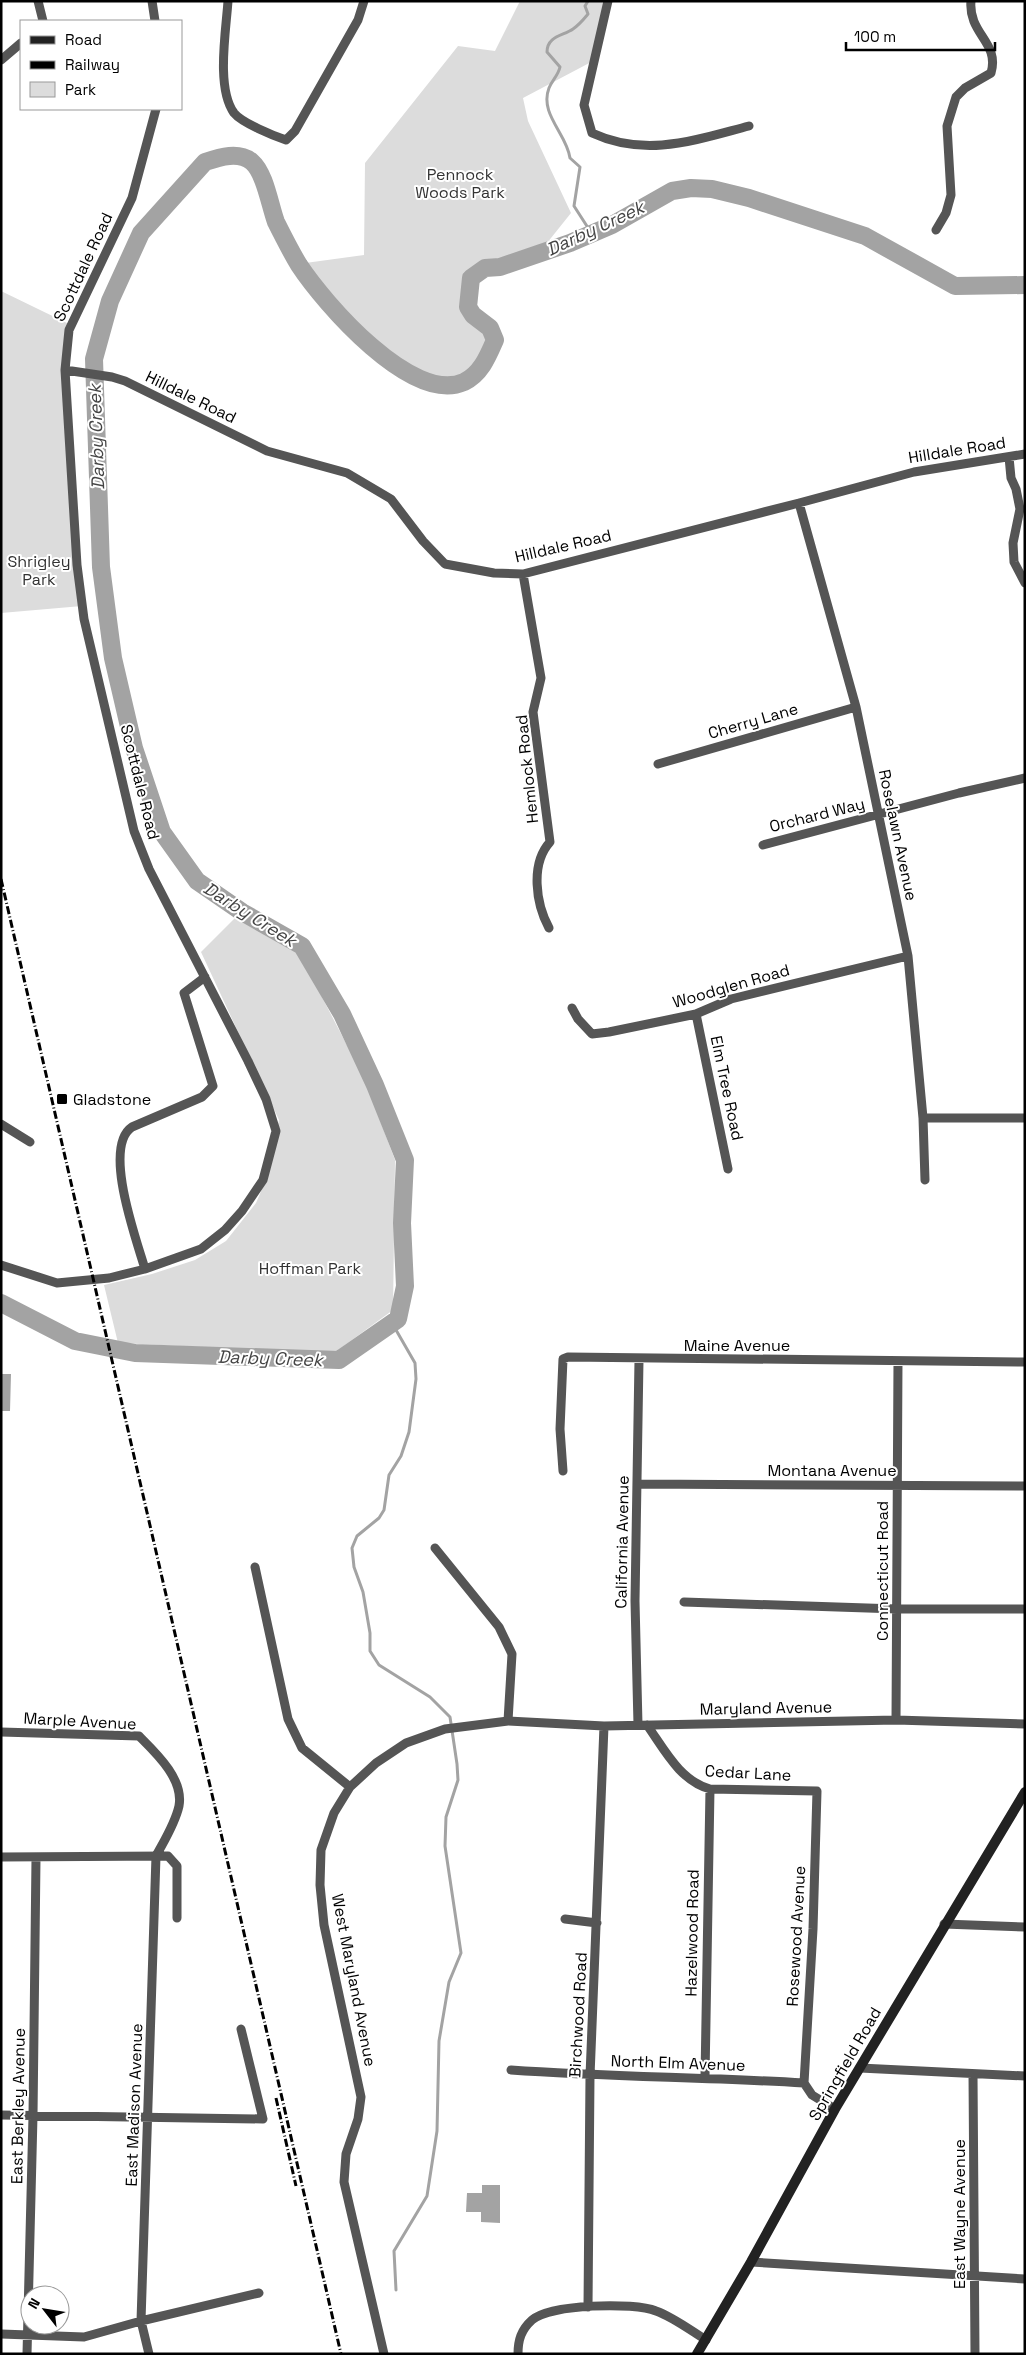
<svg xmlns="http://www.w3.org/2000/svg" width="1026" height="2355" font-family="'Space Grotesk',sans-serif">
  <rect width="100%" height="100%" fill="#fff"/>
  <path fill="#dcdcdc" d="M520,1H608L595,60L523,98L528,121L571,213L539,253L500,267L485,268L471,278L468,307L473,315L490,328L495,340C490,351 485,365 476,373C437,411 359,340 333,310C321,296 310,279 298,264L364,255L365,163L458,46L495,51Z
    M1,291L71,325L65,370L82,606L1,613Z
    M239,914L298,951L364,1078L395,1160L393,1310L334,1353L118,1343L104,1285L152,1274L195,1260L226,1241L256,1203L265,1182L279,1120L201,952Z"/>
  <path fill="#a3a3a3" d="M1,1374H11L10,1411H1Z
    M482,2185H500V2223L481,2222V2212H466L467,2193H482Z"/>
  <g fill="none" stroke-linecap="round" stroke-linejoin="round">
    <path stroke="#a3a3a3" stroke-width="3" d="M588,1L585,6L588,14C583,20 580,24 573,29C563,36 547,36 547,52L560,67C558,76 552,80 549,88C539,114 567,134 570,158L580,167L574,206L592,234
      M392,1323L415,1363L416,1379L409,1432L401,1456L389,1475L384,1510L379,1518L357,1536L352,1548L354,1567L363,1592L370,1633V1651L379,1665L430,1697L450,1717L457,1764L458,1780L446,1817L445,1846L461,1953L449,1982L439,2041L437,2131L427,2196L394,2251L396,2290"/>
    <path stroke="#a3a3a3" stroke-width="18" d="M1,1303L75,1341L135,1353L339,1360L398,1319L405,1286L402,1223L405,1160L375,1085L342,1014L302,946L242,912L197,881L162,832L134,748L113,658L101,567L94,359L110,301L141,233L205,162C220,157 239,151 252,162C265,173 270,206 276,222C283,236 291,252 299,265C324,303 412,405 464,382C481,374 488,356 495,340L490,328L473,315L468,307L471,278L485,268L500,267L570,243L612,225L672,191L691,188L712,189L749,198L865,236L955,286L1025,285"/>
    <path stroke="#555" stroke-width="9" d="M38,1L43,21
      M152,1L155,21
      M228,1C226,31 216,88 234,113C242,123 274,136 286,140L295,131L358,20L364,1
      M608,1L584,105L592,133C646,158 695,140 749,126
      M1,60L21,43
      M936,230L946,213L951,195L947,126L956,97L965,88L991,73C1000,42 968,34 971,1
      M65,370L112,377L125,381L267,451L347,473L391,499L423,541L445,564L494,573L523,574L799,503L914,472L1025,454
      M1009,457L1011,478L1016,489L1020,509L1013,543L1014,562L1025,583
      M799,503L856,707L908,956L923,1118L925,1180
      M523,574L541,678L533,712L550,842C530,864 536,904 549,928
      M658,764L856,707
      M763,845L959,793L1025,778
      M572,1008L578,1019L592,1034L609,1032L696,1014L731,999L908,956
      M696,1014L728,1169
      M923,1118H1025
      M1,1124L30,1142
      M1,1265L57,1283L109,1278L145,1269L201,1249L225,1230L242,1211L263,1180L276,1131L266,1099L248,1061L149,869L134,831L84,619L77,565L65,370L69,330L132,198L156,109
      M145,1269C137,1241 102,1147 132,1127L202,1097L213,1086L184,993L205,977
      M563,1471L560,1429L563,1359L568,1357L1025,1362
      M638,1484L1025,1486
      M435,1548L499,1627L512,1654L508,1721
      M255,1567L288,1719L302,1748L350,1787
      M684,1602L897,1609H1025
      M896,1720L898,1361
      M638,1725L635,1601L639,1360
      M647,1725C664,1749 680,1781 710,1789L817,1791L813,1929L804,2083
      M1,1732L139,1736C156,1753 184,1779 179,1806C175,1824 164,1841 156,1856L141,2321L149,2354
      M1,1857L168,1856L177,1866V1918
      M565,1919L597,1923
      M944,1924L1025,1927
      M860,2068L1025,2076
      M511,2070C608,2077 706,2077 804,2083L812,2095L835,2109
      M973,2074L975,2354
      M705,2077L710,1789
      M1,2115L263,2119L241,2029
      M751,2262L1025,2279
      M588,2307L590,2076L604,1726
      M1,2334L84,2337L141,2321L259,2293
      M27,2354L33,2116L36,1858
      M384,2354L344,2182L346,2154L358,2119L361,2097L324,1925L320,1885L321,1850L334,1813L350,1787L376,1763L406,1743L445,1729L508,1721L604,1726L896,1720L1025,1724
      M518,2354C518,2340 521,2330 532,2320C550,2304 634,2302 656,2311C673,2317 690,2330 706,2340"/>
    <path stroke="#222" stroke-width="10" d="M697,2354L751,2262L835,2109L1025,1792"/>
    <path stroke="#000" stroke-width="3" stroke-dasharray="8 2.5 1 2.5" stroke-linecap="butt" d="M1,879L341,2354
      M276,2098L296,2186"/>
  </g>
  <rect fill="#000" stroke="#fff" stroke-width="2" x="56" y="1093" width="12" height="12" rx="2.5"/>
  <g text-anchor="middle" dominant-baseline="central" stroke-width="4" stroke-linejoin="round" paint-order="stroke">
    <g font-size="16" fill="#333" stroke="#fff">
      <text x="460" y="174">Pennock<tspan x="460" dy="18">Woods Park</tspan></text>
      <text x="39" y="561">Shrigley<tspan x="39" dy="18">Park</tspan></text>
      <text x="310" y="1268">Hoffman Park</text>
    </g>
    <g font-size="16" fill="#000" stroke="#fff">
      <text transform="translate(83 267) rotate(-65)">Scottdale Road</text>
      <text transform="translate(191 397) rotate(26)">Hilldale Road</text>
      <text transform="translate(957 450) rotate(-9)">Hilldale Road</text>
      <text transform="translate(563 546) rotate(-13)">Hilldale Road</text>
      <text transform="translate(753 721) rotate(-16)">Cherry Lane</text>
      <text transform="translate(527 769) rotate(-96)">Hemlock Road</text>
      <text transform="translate(140 782) rotate(76)">Scottdale Road</text>
      <text transform="translate(817 815) rotate(-14)">Orchard Way</text>
      <text transform="translate(898 835) rotate(78)">Roselawn Avenue</text>
      <text transform="translate(731 986) rotate(-16)">Woodglen Road</text>
      <text transform="translate(727 1088) rotate(78)">Elm Tree Road</text>
      <text x="737" y="1345">Maine Avenue</text>
      <text x="832" y="1470">Montana Avenue</text>
      <text transform="translate(622 1542) rotate(-89)">California Avenue</text>
      <text transform="translate(882 1571) rotate(-90)">Connecticut Road</text>
      <text transform="translate(766 1708) rotate(-1)">Maryland Avenue</text>
      <text transform="translate(80 1721) rotate(3)">Marple Avenue</text>
      <text transform="translate(748 1773) rotate(3)">Cedar Lane</text>
      <text transform="translate(692 1933) rotate(-89)">Hazelwood Road</text>
      <text transform="translate(796 1936) rotate(-87)">Rosewood Avenue</text>
      <text transform="translate(354 1980) rotate(79)">West Maryland Avenue</text>
      <text transform="translate(578 2015) rotate(-87)">Birchwood Road</text>
      <text transform="translate(678 2063) rotate(2)">North Elm Avenue</text>
      <text transform="translate(845 2064) rotate(-60)">Springfield Road</text>
      <text transform="translate(134 2105) rotate(-88)">East Madison Avenue</text>
      <text transform="translate(18 2106) rotate(-89)">East Berkley Avenue</text>
      <text transform="translate(959 2214) rotate(-90)">East Wayne Avenue</text>
    </g>
    <g font-size="16" fill="#000" stroke="#fff" text-anchor="start">
      <text x="73" y="1099">Gladstone</text>
    </g>
    <g font-size="18" font-style="italic" fill="#444" stroke="#fff">
      <text transform="translate(595 228) rotate(-25)">Darby Creek</text>
      <text transform="translate(96 437) rotate(-92)">Darby Creek</text>
      <text transform="translate(250 914) rotate(32)">Darby Creek</text>
      <text transform="translate(270 1358) rotate(2)">Darby Creek</text>
    </g>
  </g>
  <rect width="1026" height="2355" fill="none" stroke="#000000" stroke-width="5"/>
  <rect x="20" y="20" width="162" height="90" fill="#ffffff" stroke="#999999"/>
  <rect x="30" y="36" width="25" height="8" fill="#222222" stroke="#999999"/>
  <text x="65" y="45" font-size="15" fill="#000000">Road</text>
  <rect x="30" y="61" width="25" height="8" fill="#000000" stroke="#999999"/>
  <text x="65" y="70" font-size="15" fill="#000000">Railway</text>
  <rect x="30" y="82" width="25" height="15" fill="#dcdcdc" stroke="#999999"/>
  <text x="65" y="95" font-size="15" fill="#000000">Park</text>
  <g transform="translate(45 2310) rotate(301)"><circle r="24" fill="#ffffff" stroke="#999999"/>
  <path d="M0-4L9 19L0 12L-9 19Z" fill="#000000"/>
  <text y="-8" font-size="14" font-weight="bold" text-anchor="middle" fill="#000000">N</text>
  </g>
  <path d="M846 42v8h149v-8" fill="none" stroke="#000000" stroke-width="2.5"/>
  <text x="854" y="42" font-size="15" fill="#000000" stroke="#ffffff" stroke-width="4" paint-order="stroke">100 m</text>
</svg>
